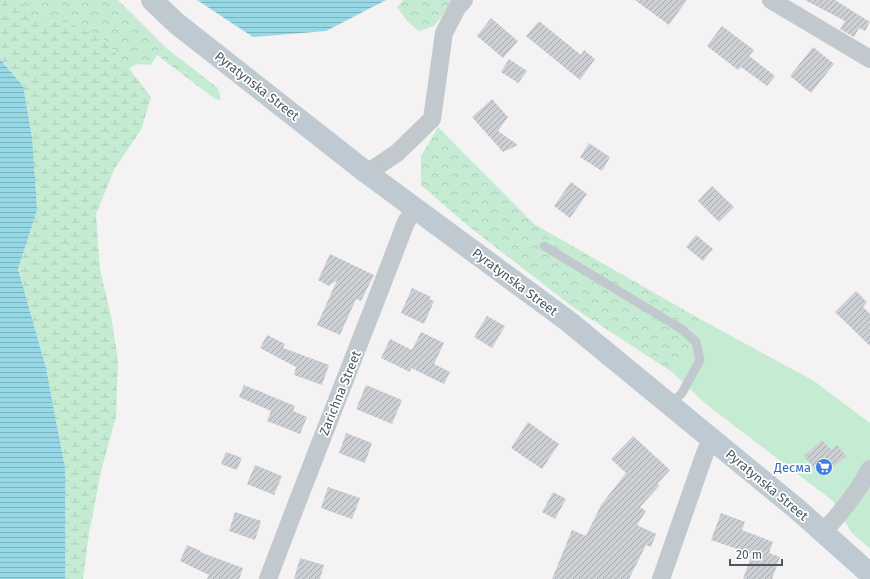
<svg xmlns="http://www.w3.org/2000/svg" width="870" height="579" font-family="'Fira Sans',sans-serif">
  <defs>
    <pattern id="forest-crowns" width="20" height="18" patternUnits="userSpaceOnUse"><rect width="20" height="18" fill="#c5ecd3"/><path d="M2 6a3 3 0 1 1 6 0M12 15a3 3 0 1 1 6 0" fill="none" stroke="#abccb8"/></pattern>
    <pattern id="wetland-marsh" width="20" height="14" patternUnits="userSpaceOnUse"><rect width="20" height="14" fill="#c5ecd3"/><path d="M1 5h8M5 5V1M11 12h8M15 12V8" fill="none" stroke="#abccb8"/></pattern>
    <pattern id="water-rules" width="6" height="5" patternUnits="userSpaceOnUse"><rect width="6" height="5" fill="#96d8e5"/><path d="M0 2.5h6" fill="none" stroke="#7cb2bd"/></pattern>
    <pattern id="building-hatch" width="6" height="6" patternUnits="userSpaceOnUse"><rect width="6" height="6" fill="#cccfd3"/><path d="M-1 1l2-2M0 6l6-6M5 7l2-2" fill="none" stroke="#a8abae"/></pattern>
  </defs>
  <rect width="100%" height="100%" fill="#f4f2f2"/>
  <path fill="#c5ecd3" d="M700,319L814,381L870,423V549L851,532L833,501L707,405L672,372L687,354Z"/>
  <path fill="url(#forest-crowns)" d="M22,0H118L166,48L218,88L221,100L215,99L157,55L151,65L138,64L129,68L103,39L70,23L31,20Z
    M403,0H455L434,26L419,31L408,22L397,7Z
    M438,127L534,224L700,319L687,354L672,372L574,308L467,225L421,185V156Z"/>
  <path fill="url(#wetland-marsh)" d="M0,0H22L32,20L70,23L103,39L129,68L151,97L141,130L115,168L96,214L100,269L111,316L118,360L116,417L102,467L89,533L83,579H65V468L46,368L18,269L37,210L23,86L0,59Z"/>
  <path fill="url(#water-rules)" d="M197,0H386L326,31L253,37Z
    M0,59L23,86L32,138L37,210L18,269L46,368L65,468V579H0Z"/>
  <path fill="url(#building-hatch)" d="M635,0H687L669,25Z
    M805,0H835L870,22L865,31L859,28L854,37L840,29L845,21Z
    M491,18L518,41L503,58L477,36Z
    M539,21L581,55L584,50L595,59L580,80L526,36Z
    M722,26L754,50L749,56L775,76L767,86L741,67L738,70L707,46Z
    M813,47L834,64L811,93L790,76Z
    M509,59L527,71L518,83L501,72Z
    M492,99L508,117L498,131L518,145L503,152L472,117Z
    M589,143L610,157L602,171L580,157Z
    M571,182L587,194L570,218L554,206Z
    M712,186L734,207L719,222L698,201Z
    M696,235L713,249L703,261L686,247Z
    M330,254L374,275L361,301L356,299L340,335L317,325L337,280L329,286L318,280Z
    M412,288L431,297L429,299L434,301L424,324L401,313Z
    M856,291L867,302L863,307L870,314V346L835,312Z
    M487,316L505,326L492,348L474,337Z
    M421,332L444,343L434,364L450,372L444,384L411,368L410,372L381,358L390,339L412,350Z
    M267,335L285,344L283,348L329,365L322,385L294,375L296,367L260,348Z
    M244,385L295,406L293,411L307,417L300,434L267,421L271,411L239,397Z
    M366,385L402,400L392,424L356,409Z
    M528,422L559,444L542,469L511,448Z
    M346,433L372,443L365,463L339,453Z
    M633,436L670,470L657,484L660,485L640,507L646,511L637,525L656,534L651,547L646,545L629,579H552L572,530L586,536L601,505L626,473L611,459Z
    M822,440L831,450L837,445L846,456L822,477L804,456Z
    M226,452L242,458L237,470L221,464Z
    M255,465L282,476L274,495L247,484Z
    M328,487L360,498L352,519L321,508Z
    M553,492L566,499L555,519L542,512Z
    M235,512L261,521L255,540L229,531Z
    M721,513L745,522L742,530L773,542L769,553L780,557L772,579H743L752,554L711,540Z
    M187,545L201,551L200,552L243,568L239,579H207L209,575L180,561Z
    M300,558L324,565L320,579H294Z"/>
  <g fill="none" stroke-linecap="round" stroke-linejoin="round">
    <path stroke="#c1c9cf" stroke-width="9" d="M544,246L680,328L696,342L700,360L682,393L671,404"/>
    <path stroke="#c1c9cf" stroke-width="18" d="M771,0L870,59
      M367,173L397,153L432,119L444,33L457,8L464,0
      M823,532C842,512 857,493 870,469
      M268,579C313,459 361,341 406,222L416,208
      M661,579L705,453L712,438"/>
    <path stroke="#bfc9d1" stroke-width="22" d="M152,0L176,23L367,173L568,321L797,509L870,574"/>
  </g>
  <defs>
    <g id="supermarket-disc" transform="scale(0.9)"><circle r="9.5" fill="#3f7fe0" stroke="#fff"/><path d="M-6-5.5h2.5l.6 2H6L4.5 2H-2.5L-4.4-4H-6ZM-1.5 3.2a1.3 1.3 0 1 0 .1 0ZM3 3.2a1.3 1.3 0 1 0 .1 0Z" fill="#fff"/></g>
  </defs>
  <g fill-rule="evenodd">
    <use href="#supermarket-disc" x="824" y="467"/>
  </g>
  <g text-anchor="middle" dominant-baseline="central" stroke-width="3.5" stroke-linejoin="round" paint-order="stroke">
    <g font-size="13" fill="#4b565e" stroke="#fff">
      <text transform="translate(257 86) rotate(38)">Pyratynska Street</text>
      <text transform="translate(515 282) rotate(37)">Pyratynska Street</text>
      <text transform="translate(340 393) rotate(-68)">Zarichna Street</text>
      <text transform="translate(767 485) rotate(40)">Pyratynska Street</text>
    </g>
    <g font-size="13" fill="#366cbe" stroke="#fff" text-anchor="end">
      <text x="811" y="467">Десма</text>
    </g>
  </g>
  <path d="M730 559v6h52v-6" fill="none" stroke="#4b565e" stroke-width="2"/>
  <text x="736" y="559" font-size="12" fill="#4b565e" stroke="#ffffff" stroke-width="3" paint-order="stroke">20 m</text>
</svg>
